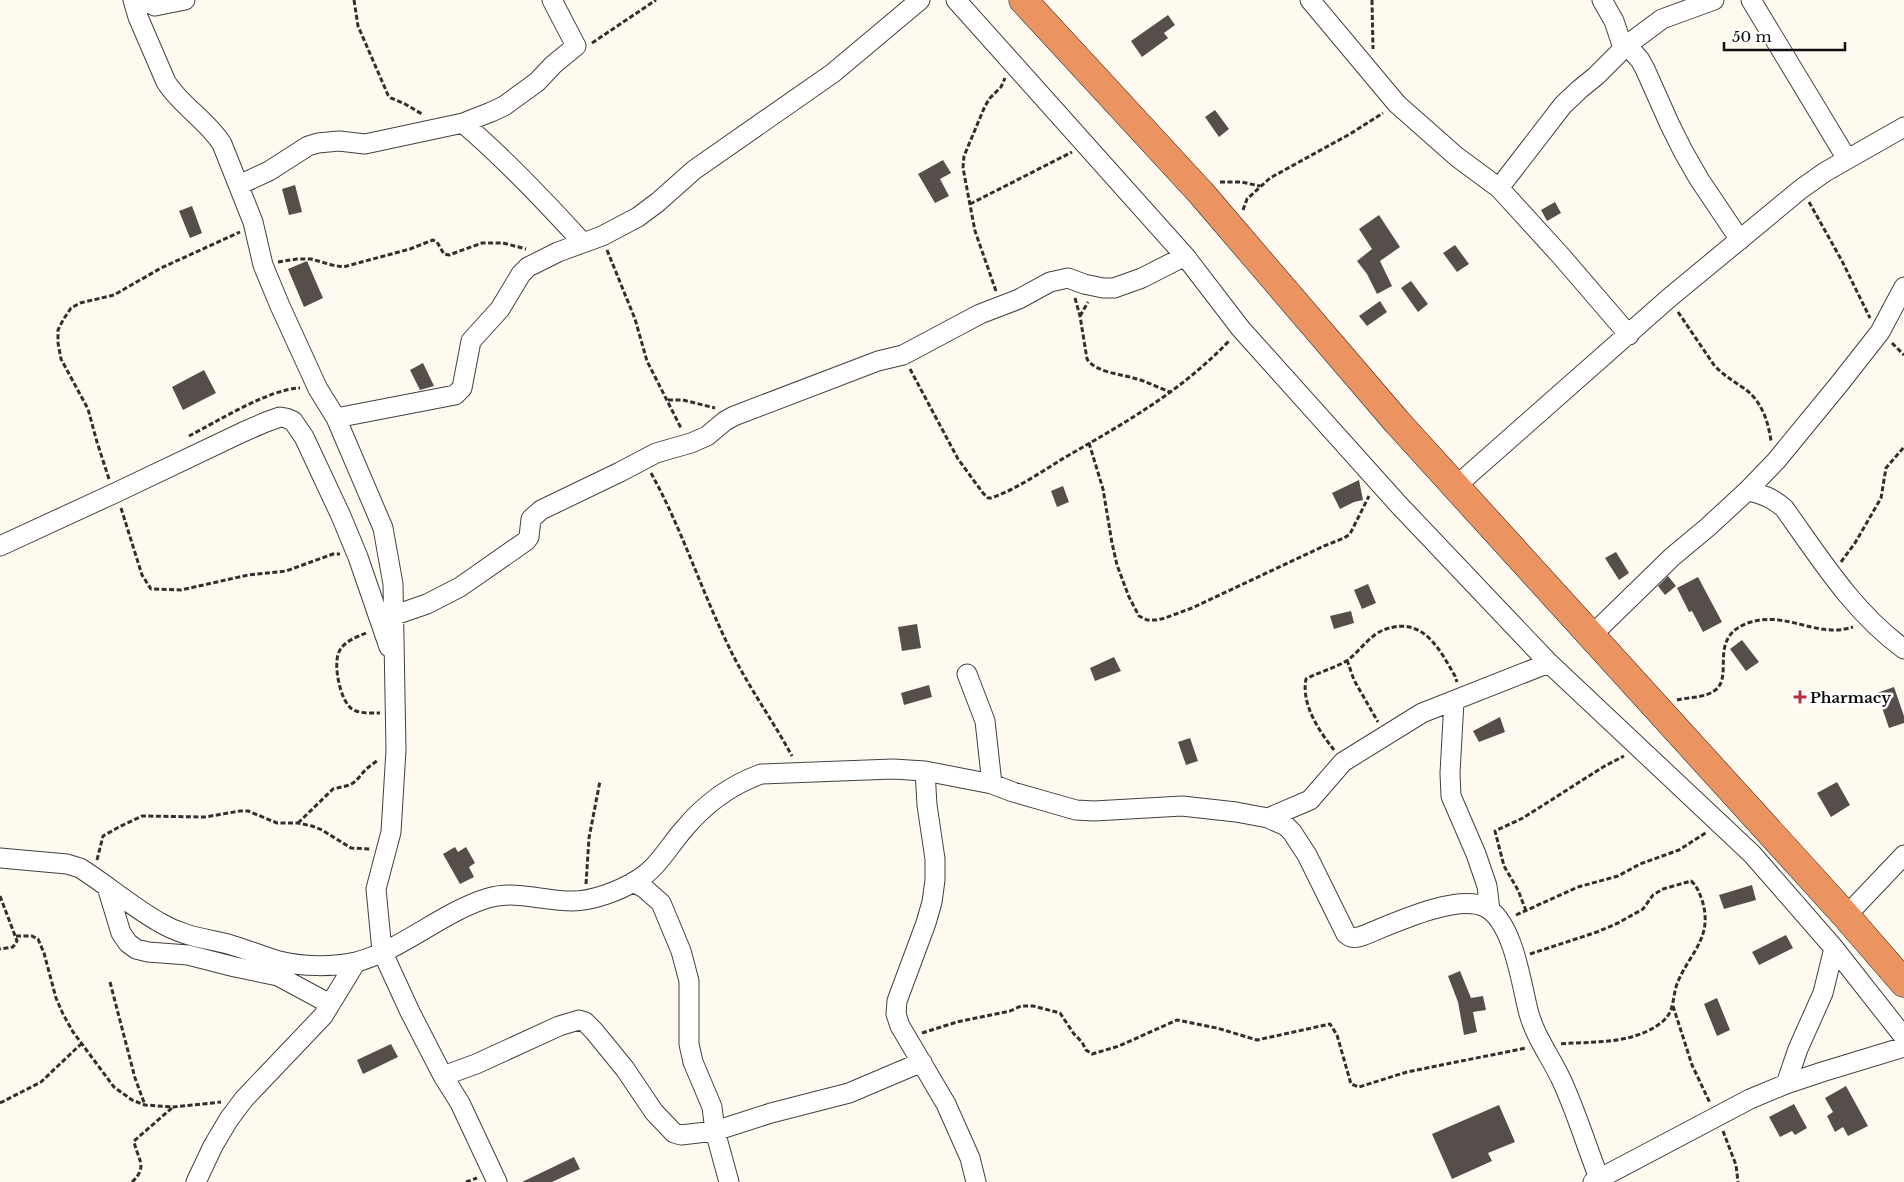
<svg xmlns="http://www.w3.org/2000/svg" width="1904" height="1182" font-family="'Libre Baskerville',serif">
  <rect width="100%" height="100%" fill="#fefaf0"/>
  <path fill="#564e4b" d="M1168,15L1175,25L1164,33L1168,38L1142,57L1131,41Z
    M1215,110L1229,129L1219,137L1205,117Z
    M943,160L951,173L940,179L949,196L935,203L918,174Z
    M295,185L302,212L289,215L282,189Z
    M1555,202L1561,213L1547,221L1541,210Z
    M192,206L202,233L190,238L179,211Z
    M1379,215L1400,247L1380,261L1392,286L1377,294L1367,274L1357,261L1372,249L1359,229Z
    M1455,245L1469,264L1457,272L1443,253Z
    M307,261L323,298L304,307L288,269Z
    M1411,281L1428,304L1418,312L1401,288Z
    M1380,301L1387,312L1367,326L1359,316Z
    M423,363L434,386L420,390L410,370Z
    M204,370L216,393L183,410L172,387Z
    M1359,480L1363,500L1354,502L1340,509L1332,493Z
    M1063,486L1069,502L1057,507L1051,491Z
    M1616,552L1629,573L1619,580L1605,558Z
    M1668,576L1676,586L1665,595L1658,586Z
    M1698,577L1722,622L1703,632L1692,611L1689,612L1677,588Z
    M1368,584L1376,603L1362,609L1354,590Z
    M1351,611L1354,623L1334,629L1330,616Z
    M917,624L921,648L902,651L898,627Z
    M1742,640L1759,662L1746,671L1730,649Z
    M1114,657L1121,671L1095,681L1090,668Z
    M929,685L932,697L904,705L901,693Z
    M1894,687L1904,716V723L1889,728L1877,693Z
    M1500,717L1505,732L1479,742L1473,731Z
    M1190,738L1198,761L1186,765L1178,742Z
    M1837,782L1850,805L1831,817L1817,793Z
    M455,847L458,852L466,847L475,863L469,867L474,877L460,884L443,854Z
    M1752,885L1756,900L1724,909L1719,895Z
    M1786,935L1793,948L1759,965L1752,952Z
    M1460,971L1471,998L1483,996L1486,1010L1473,1012L1477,1032L1464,1035L1458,1002L1448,976Z
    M1717,998L1730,1030L1717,1036L1704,1004Z
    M391,1044L398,1057L363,1074L357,1060Z
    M1846,1086L1868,1126L1848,1136L1843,1127L1835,1132L1827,1116L1833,1112L1825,1098Z
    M1794,1104L1807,1128L1795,1135L1792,1131L1780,1137L1769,1117Z
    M1499,1105L1515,1142L1488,1153L1492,1161L1452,1179L1432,1134Z
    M574,1157L580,1169L552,1182H522Z"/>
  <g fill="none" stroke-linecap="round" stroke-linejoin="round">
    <g stroke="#414141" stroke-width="21">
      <path id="street" d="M133,0L138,17L166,82C181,106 207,120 222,144L253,222L263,265L280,306L318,389L336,418L383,528L393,584L396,750L391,832L376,889L382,951L410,1012L443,1076L460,1103L497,1182
        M145,0L155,6L185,0
        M956,0L1185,256L1241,329L1399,505L1549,663L1752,854L1834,948L1904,1037
        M1310,0L1397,104L1457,157L1499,188L1561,256L1629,335
        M1602,0L1614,21L1623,48
        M1751,0L1847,159
        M1627,45L1640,60L1645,69L1670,125L1683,151L1699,179L1740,240
        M463,123C506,160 545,201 583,243
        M239,185L269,171L308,146L318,143L339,141L365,144L463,123L491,112L504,106L537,82L553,65L576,46L552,0
        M1499,188L1563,105L1580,89L1596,76L1627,45L1662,19L1714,0
        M336,418L455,395L462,388L471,341L500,309L521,274L528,267L558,252L602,236L638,217L658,202L694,170L833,73L920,0
        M1456,486L1669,298L1801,189L1825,172L1904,127
        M1747,491C1763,494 1772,498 1784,508C1820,558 1853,612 1904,649
        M0,546L115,493L243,432L266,422L280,417L286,418L293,421L304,437L341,516L358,557L389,647
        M395,615L427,604L460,587L526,541L529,537L531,519L541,510L620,472L656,453L691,443L707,436L725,421L734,416L878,361L903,355L980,314L1019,299L1050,282L1068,278L1084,284L1103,288H1114L1142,278L1185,256
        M1591,636L1672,557L1708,527L1747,491L1776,461L1840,383L1880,332L1904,287
        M967,674L985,721L992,784
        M1454,701L1450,773L1451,796L1476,854L1487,886L1490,910
        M925,771L927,805L935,859V880L932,902L926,923L897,1001L896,1014L900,1026L946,1104L970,1158L976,1182
        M1268,818L1310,800L1343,762L1422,713L1549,663
        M0,858L67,864L80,868C107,885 131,906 159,922C182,936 203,938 228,944C245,949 262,956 279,961C302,967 333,967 356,962C402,950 442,912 488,898C516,890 544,901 572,901C593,901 619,891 637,880C657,869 669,846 684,829C704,805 731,785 761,774L893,769L925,771L992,784L1013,792L1076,810L1094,811L1182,806L1236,812L1268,818L1286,826L1292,832L1307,855L1346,934C1352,939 1355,938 1362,936C1390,925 1457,893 1485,907C1513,921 1521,982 1528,1010C1534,1035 1550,1056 1561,1079C1576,1111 1586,1145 1599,1178
        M633,882L644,888L661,903L681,951L689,981V1044L693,1062L712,1107L715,1131L729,1182
        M107,887L121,933L128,943L136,949L148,952L188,955L235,967L278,976L330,1004
        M1846,916L1904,855
        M443,1076L476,1064L559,1026L579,1020L585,1022L594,1031L625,1069L654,1112L674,1133L681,1135L715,1131L771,1113L849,1093L922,1062
        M1786,1084L1798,1049L1823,993L1834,948
        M196,1182L213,1146L229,1119L244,1099L323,1016L356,962
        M1593,1182L1750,1099L1786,1084L1822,1072L1904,1047"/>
    </g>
    <g stroke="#1f1f1f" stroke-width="29">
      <path id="highway" d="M1023,0L1201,193L1397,422L1846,916L1904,983"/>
    </g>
    <path stroke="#303030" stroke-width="3" stroke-dasharray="5 2.5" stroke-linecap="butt" d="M354,0L358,26L388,95L391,98L405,104L422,114
      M1372,0L1373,49
      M592,43L656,0
      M1220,182H1241L1260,186
      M1809,202L1842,261L1870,318
      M970,204L1072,152
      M1243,210L1247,199L1270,178L1350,134L1383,113
      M607,250L635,319L647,361L681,428
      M278,262L297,259H311L332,265L343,267L410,249L433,240L437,242L444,254L449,255L482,243H503L526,249
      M996,291L975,231L963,168L964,156L985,106L990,98L1001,87L1005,78
      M1075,298L1080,316L1087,359C1096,373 1122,374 1137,379C1148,382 1159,388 1170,392
      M1678,312L1714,365C1723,375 1732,380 1742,387C1761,399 1768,420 1771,441
      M1080,316L1088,302
      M1892,343L1904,355
      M910,369L958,459L983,493L988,498H991C1017,489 1041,472 1064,458C1126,422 1179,393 1229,341
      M668,400H683L715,408
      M189,436C218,421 269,389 300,388
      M1089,443L1103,489L1112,543L1117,565L1129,597L1139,616L1147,620H1157L1165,618L1192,608L1324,546L1344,538L1350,534L1369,496
      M651,473C682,529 701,590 729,647C747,685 772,719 792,756
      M109,479L97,442L88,409L61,359L58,343V330L63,320L71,308L80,303L114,295L161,268L240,232
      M121,508L142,575L151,589L181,590L248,575L286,571L333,554H340
      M1841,562L1855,543L1881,498L1886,468L1904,447
      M366,633C357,637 345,641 340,650C332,662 340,701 352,709C360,714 371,713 380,713
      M1347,660L1354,680L1378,722
      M1677,700C1689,697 1704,698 1714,691C1736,677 1705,636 1751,622C1787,611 1818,639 1853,627
      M1334,750C1319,731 1301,704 1306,679C1319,672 1335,668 1348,660C1358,652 1366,641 1376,634C1382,630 1388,628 1394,627C1426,621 1441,652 1455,676L1457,682
      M298,823L333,789L350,785L356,781L366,769L378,760
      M97,860L103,836L119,827L142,816L205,817L240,811H248L277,823H298L312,826L322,830L351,848L370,849
      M586,884L589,838L600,781
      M0,896L17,941L13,947L0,949
      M1526,911L1518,890L1504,866L1495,831L1523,818L1603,767L1624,756
      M1516,915L1578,887L1618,876L1640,864L1679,850L1707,832
      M16,936H32L38,939L44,953L56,998L63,1014L73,1032L114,1087L132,1100L145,1105L173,1107L221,1102
      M1530,954L1597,932L1618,923L1643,909L1653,895L1663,889L1691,881C1697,886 1699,892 1702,900C1714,938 1689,953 1677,984C1672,998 1675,1012 1662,1022C1633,1045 1594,1041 1559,1044
      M110,982L135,1078L145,1105
      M1673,1006L1692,1065L1710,1103
      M922,1033L957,1022L1010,1011L1021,1006H1033L1060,1013L1074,1034L1082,1042L1086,1050L1092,1054L1119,1046L1177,1020L1217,1028L1257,1040L1330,1024L1337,1035L1351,1084L1359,1087L1407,1072L1526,1048
      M0,1103L41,1082L82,1043
      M1723,1131L1736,1165L1738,1182
      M132,1182C149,1166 137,1159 134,1141L173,1107
      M466,1182L477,1178"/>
    <use href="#street" stroke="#fff" stroke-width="19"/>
    <use href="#highway" stroke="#eb9361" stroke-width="28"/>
  </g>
  <path fill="#b52f42" stroke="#fff" stroke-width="2" d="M1797.5 689.5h5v5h5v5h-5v5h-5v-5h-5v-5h5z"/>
  <g text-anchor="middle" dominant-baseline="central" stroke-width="5" stroke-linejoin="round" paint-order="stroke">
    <g font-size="15" font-weight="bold" fill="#0e0e0e" stroke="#fff" text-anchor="start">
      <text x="1810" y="697">Pharmacy</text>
    </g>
  </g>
  <path d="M1724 42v8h121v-8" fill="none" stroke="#0e0e0e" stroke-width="2.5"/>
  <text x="1732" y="42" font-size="15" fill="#0e0e0e" stroke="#ffffff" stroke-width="4" paint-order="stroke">50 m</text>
</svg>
